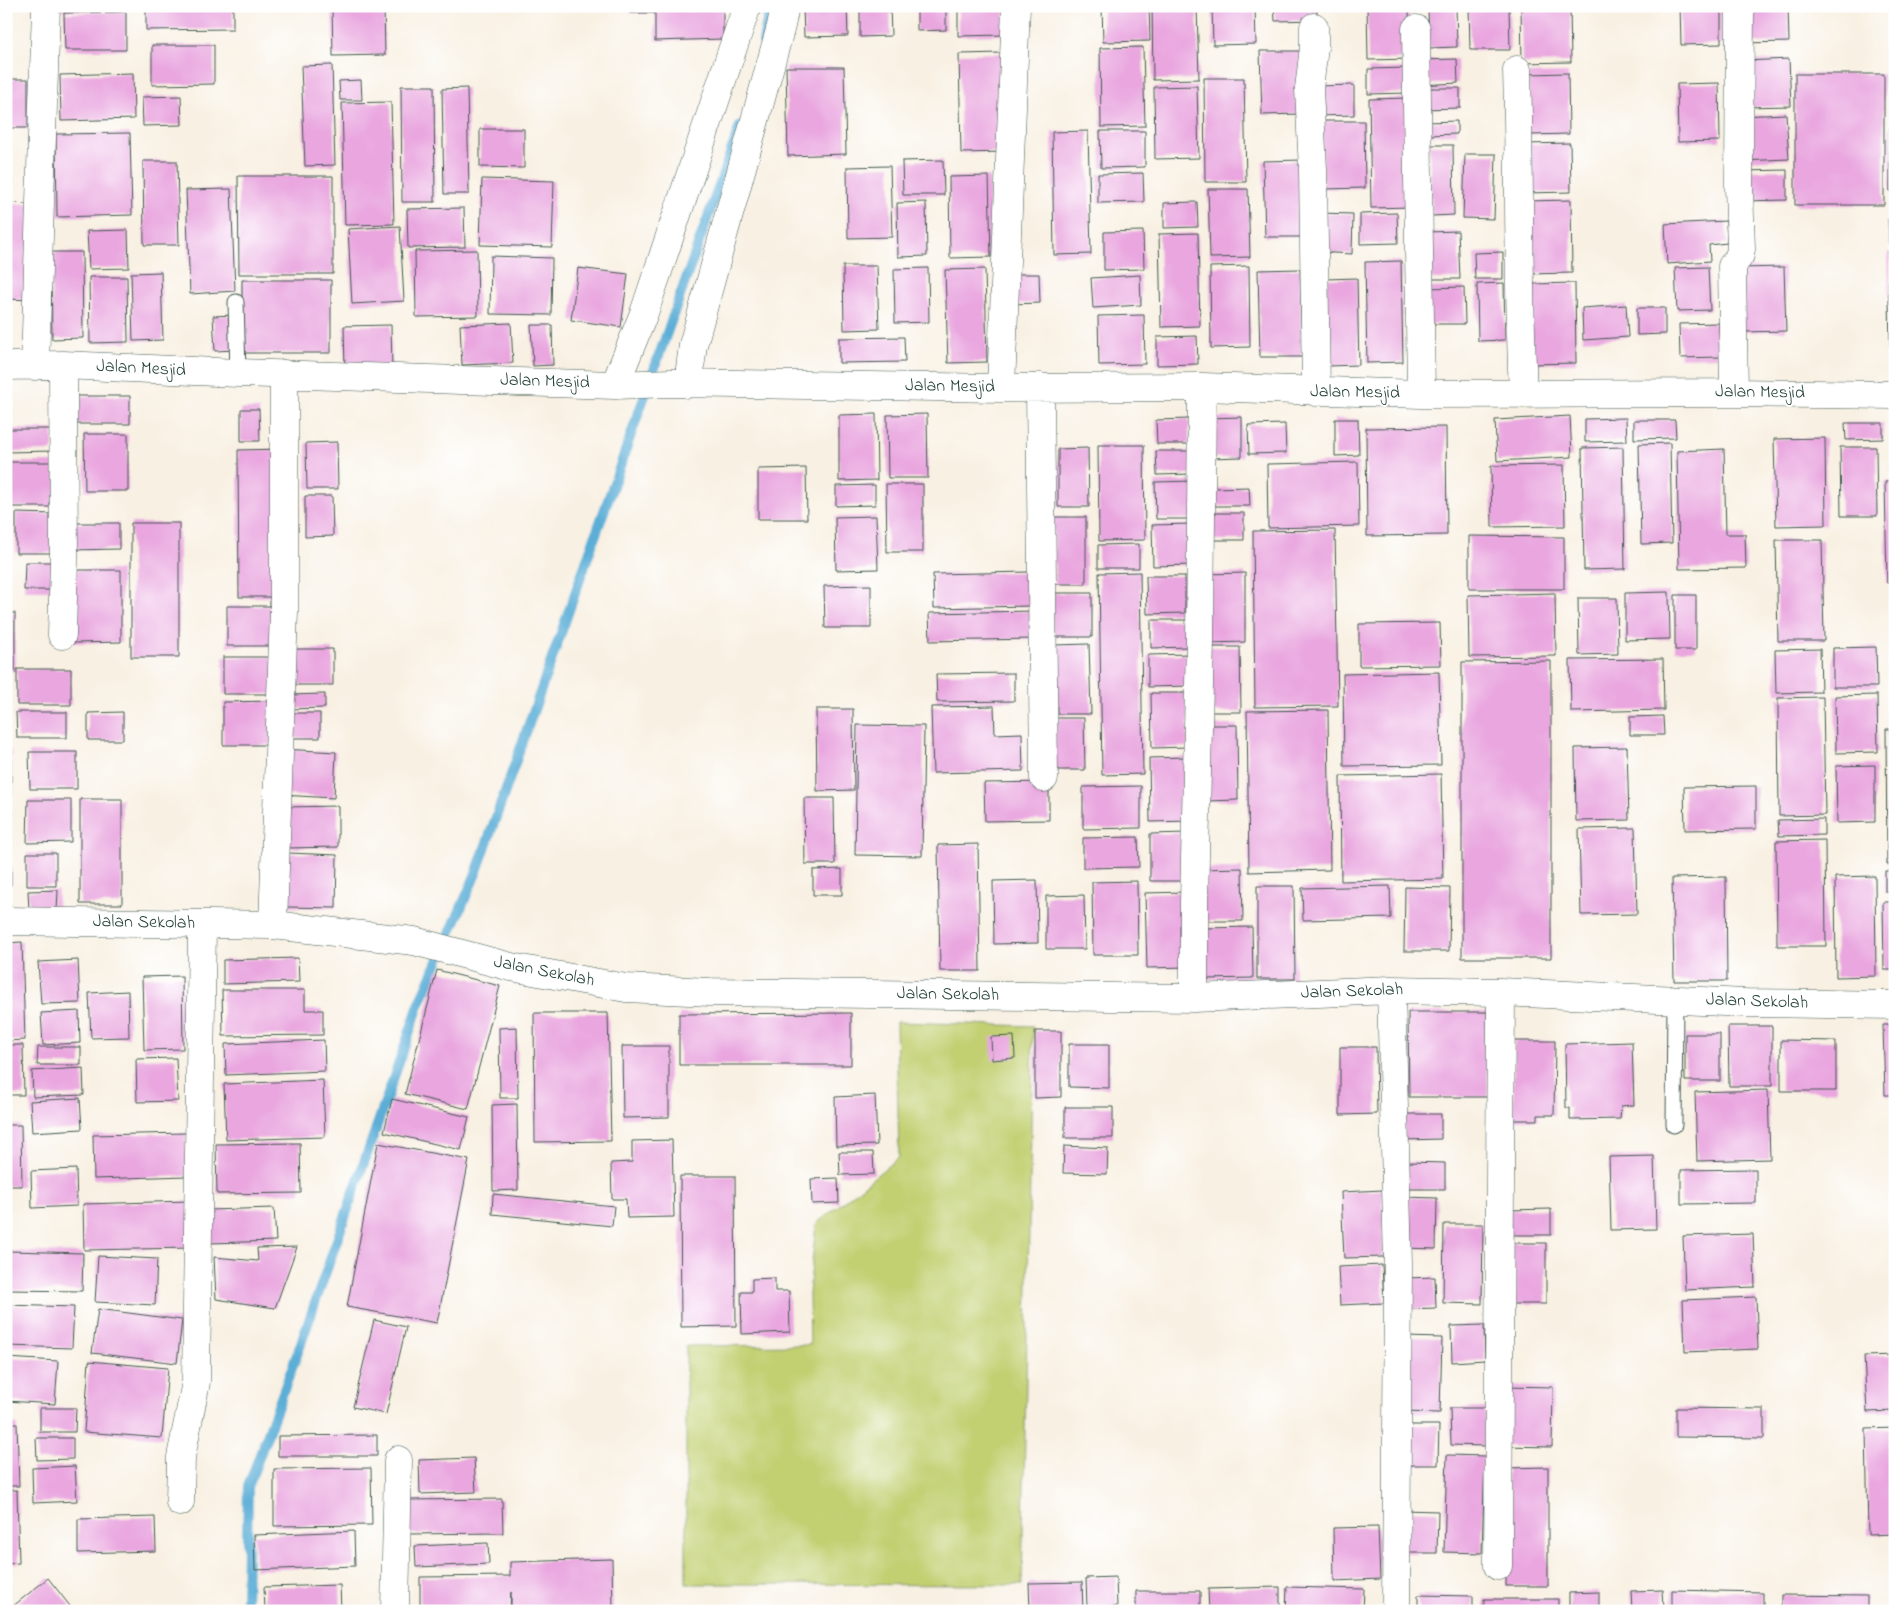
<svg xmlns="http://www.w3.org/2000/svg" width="1901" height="1617" font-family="'Indie Flower',sans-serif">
  <rect width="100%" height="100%" fill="#fff"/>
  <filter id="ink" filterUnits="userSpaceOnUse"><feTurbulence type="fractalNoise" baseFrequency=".02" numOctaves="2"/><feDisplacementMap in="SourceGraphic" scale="10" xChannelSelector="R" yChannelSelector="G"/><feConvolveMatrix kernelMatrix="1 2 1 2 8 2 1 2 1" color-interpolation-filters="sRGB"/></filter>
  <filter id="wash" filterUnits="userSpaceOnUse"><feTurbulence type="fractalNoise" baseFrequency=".0096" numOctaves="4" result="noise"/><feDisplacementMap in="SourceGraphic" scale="20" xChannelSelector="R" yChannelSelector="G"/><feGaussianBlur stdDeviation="1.12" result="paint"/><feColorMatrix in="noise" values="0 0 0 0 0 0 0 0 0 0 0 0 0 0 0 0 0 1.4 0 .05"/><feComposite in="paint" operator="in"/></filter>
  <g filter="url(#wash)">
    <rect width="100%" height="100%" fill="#f8f0e2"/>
    <path fill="#c2d072" stroke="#708653" d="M896,1022L1033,1026L1022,1585L686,1584V1346L810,1345L809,1294L816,1224L899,1157Z"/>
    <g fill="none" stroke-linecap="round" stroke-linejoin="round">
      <path stroke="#5caed7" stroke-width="10" d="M763,42L770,6
        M246,1611L248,1487L299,1349L419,1005L477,871L740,126"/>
    </g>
    <g id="blocks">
      <path fill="#e9a6df" d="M62,6H134V9L62,11Z
        M146,6H233V29L146,30Z
        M332,6H384L385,55L333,56Z
        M630,6H723V39L655,41V13H630Z
        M803,6H847L848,36L804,37Z
        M860,6H890L891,36L860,37Z
        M917,6H946V30L917,31Z
        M958,6H1004L1005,35L958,36Z
        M1102,6H1149L1150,41L1103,42Z
        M1152,6H1197L1199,79L1153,80Z
        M1212,6H1255L1256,44L1213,45Z
        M1274,6H1317V20L1275,21Z
        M1367,6H1409L1410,59L1368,60Z
        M1428,6H1456L1457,47L1429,48Z
        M1469,6H1509L1510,50H1470Z
        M1680,6H1721V44L1681,45Z
        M1742,6H1788L1789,42L1743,43Z
        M1570,7L1571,62L1522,63L1521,8Z
        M126,12V50H65L64,13Z
        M152,45H214V84L152,85Z
        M1143,47L1145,126L1101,127L1100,48Z
        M1260,51H1301L1302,114L1262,115Z
        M1003,53L1005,152L961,153L959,54Z
        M1457,59L1458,83L1420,85L1419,60Z
        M1789,59L1791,106L1745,107L1744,61Z
        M332,65L335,165L305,166L301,66Z
        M786,67H844L846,154L788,156Z
        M1409,68V93L1368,94V69Z
        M133,73L134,119L61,121L60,75Z
        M1568,73L1569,134L1529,135L1528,74Z
        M1795,74H1884V205H1795Z
        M1204,78H1244L1246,182H1205Z
        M6,79H28V128H6Z
        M361,80L362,100H340L339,81Z
        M1719,83L1720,141L1678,142L1677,84Z
        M1354,85V115L1317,116V86Z
        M401,86H434L435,202H402Z
        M1197,86L1199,158L1155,159L1154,87Z
        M467,88L469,194H444L442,89Z
        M1423,88H1460V108L1423,109Z
        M181,96L182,125L143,126L142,97Z
        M1410,98L1412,207L1371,208L1369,99Z
        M391,102L394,224L345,225L342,103Z
        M1786,114L1789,159L1741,161L1739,116Z
        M1322,121H1364L1365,188L1323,189Z
        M1457,121V134L1427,135V122Z
        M1890,127H1895V191H1890Z
        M480,129H524V168L480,167Z
        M1088,131L1091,254L1054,255L1052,132Z
        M1100,131H1145V167L1101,168Z
        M130,133L132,215L57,217L56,134Z
        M1570,143L1571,192L1526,193V144Z
        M1429,145H1453L1454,215L1432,216Z
        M1465,154H1496L1494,219L1463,218Z
        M943,160L944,195H903L902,161Z
        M1303,160L1305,237H1265L1263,161Z
        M143,161H177L179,245H144Z
        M890,166L892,237L848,238L847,167Z
        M1787,170V200L1743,201L1742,171Z
        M1143,173L1144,202L1098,203V174Z
        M238,176H333V274H239Z
        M989,176L991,257L950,258L949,177Z
        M482,179L554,181L552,247L480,245Z
        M231,189L235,291L190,294L186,190Z
        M1208,189H1248L1250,257L1210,258Z
        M1571,200L1572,273L1528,274L1526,201Z
        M926,202L927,256L898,257L897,203Z
        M1197,202L1198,227L1164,228V203Z
        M6,203L35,204L32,300L6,299Z
        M464,208L465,247L408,248L407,209Z
        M1319,213L1353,214L1352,254L1317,252Z
        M1397,213L1398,243L1360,244V214Z
        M1895,218V245H1889L1888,219Z
        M1726,221L1727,243L1709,245L1710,261L1667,264L1665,224Z
        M400,226L404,301L352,304L348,229Z
        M128,230L129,268L89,269L87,231Z
        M1143,231L1144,269L1104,270V232Z
        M1458,231L1460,279H1429L1428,232Z
        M1198,233L1200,326L1161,327L1159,234Z
        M477,250L478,316L416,317L415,251Z
        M51,252H82L83,338L52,339Z
        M1503,252V279H1475L1474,253Z
        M1888,252H1895V346H1890Z
        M491,256L552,258L551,315L490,314Z
        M1401,261L1403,362L1367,363L1365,262Z
        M843,266H877L879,329L844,330Z
        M1249,266L1250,347L1211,348L1210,267Z
        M1708,267L1710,310L1677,311L1675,268Z
        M1784,267L1786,331L1742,332L1740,268Z
        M578,268L628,274L621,327L571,320Z
        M928,268L929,322L895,323L894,269Z
        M985,269L987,362L948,363L945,270Z
        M1300,269L1302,357H1260L1258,270Z
        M161,272L163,340L133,341L131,273Z
        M1010,274H1039L1040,303L1011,304Z
        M1140,275L1141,305L1093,308L1091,278Z
        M89,277H127L128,342L90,343Z
        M1357,278L1359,365L1327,366L1325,279Z
        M242,280H331V353H242Z
        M1504,283L1505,340L1478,341L1477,284Z
        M1575,283L1576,363L1532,364L1531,284Z
        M1464,287L1465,324H1427L1425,288Z
        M1626,305L1628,337L1583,340L1582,308Z
        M1637,308H1665V334L1637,335Z
        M233,315L235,350L215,351L213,316Z
        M1144,315L1145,364L1099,365L1098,316Z
        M511,323L513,363L462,365L460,325Z
        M1719,323L1720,357L1680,358L1679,324Z
        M391,325L392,369L345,370L344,326Z
        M531,325H552L553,365L533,366Z
        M1197,336L1198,364L1157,365V337Z
        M904,337L905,362L839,363V338Z
        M75,396H130V424H75Z
        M241,409H259L260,441H241Z
        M876,414L877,480L839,481V415Z
        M927,414L928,478H888L887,415Z
        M1570,416L1572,457L1497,461L1495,420Z
        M1242,417V457L1210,458L1209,418Z
        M1626,418L1627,441L1585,442V419Z
        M1189,419V444H1157L1156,420Z
        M1335,419H1358L1359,455L1335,456Z
        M1634,420H1675L1676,438L1634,439Z
        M1845,423H1883V439L1846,440Z
        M1285,424L1286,453L1249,454L1248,425Z
        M1446,427L1447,535L1367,536L1366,428Z
        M6,429H53V451L6,452Z
        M84,434H128V491H85Z
        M1825,438L1826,525L1776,526L1774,439Z
        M337,442L338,489H307L306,443Z
        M1670,443L1672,543L1641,544L1639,444Z
        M1098,445H1144L1145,540L1099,541Z
        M1623,447L1625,569L1584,570L1582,448Z
        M1840,447H1876L1877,516H1841Z
        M1088,448L1089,507H1058V449Z
        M282,449V597H239L238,450Z
        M1724,449L1726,534H1745L1746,568L1679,569L1677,451Z
        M1156,451H1191L1192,474L1157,475Z
        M1891,457H1895V471H1891Z
        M10,462H60V507H10Z
        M1358,462L1359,526L1268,528L1267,464Z
        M1564,465L1565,526L1492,527L1491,466Z
        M806,468L807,519H758V469Z
        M1194,481L1195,519H1156L1155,482Z
        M1895,481V583H1887L1885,482Z
        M886,484H923V552H887Z
        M875,485V505L836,506V486Z
        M1249,487L1250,506H1214V488Z
        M305,496H332L333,536L305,537Z
        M16,513L56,514V553H16Z
        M1212,513H1244V540H1213Z
        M876,516L878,569L836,570L835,517Z
        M1053,517H1086V584H1055Z
        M71,523H119V549L71,550Z
        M131,523H179V657H131Z
        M1192,524L1193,565L1153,566L1152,525Z
        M1335,530L1338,706L1255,707L1253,531Z
        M1469,536L1564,537V589H1469Z
        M1776,540H1822L1824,641H1778Z
        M1139,544V568H1098V545Z
        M25,562H57V590H24Z
        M74,570H121V642L74,643Z
        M1029,572L1030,606L934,608L933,574Z
        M1140,572L1143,774L1102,775L1099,573Z
        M1245,573V642L1206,643L1205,574Z
        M1146,576H1185V613L1147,614Z
        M871,585V628H825L824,586Z
        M1669,592L1670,639L1625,640V593Z
        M1051,593H1092V637H1052Z
        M1555,593L1556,656L1469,657L1468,595Z
        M1675,595H1696V650H1675Z
        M1578,598H1617L1618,654L1579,655Z
        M227,606H279V646H227Z
        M1034,611V639L930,641L929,613Z
        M6,613H15V671H6Z
        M1151,620H1189L1190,647L1151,648Z
        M1440,623L1441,665L1359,666V624Z
        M1089,644L1091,714H1056L1054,645Z
        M1206,647H1240L1241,712H1207Z
        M1876,647L1877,687H1833V648Z
        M286,649H333V685H286Z
        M1820,649L1821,692L1776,693L1775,650Z
        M1189,654L1190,686L1148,687V655Z
        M223,657H276V694H223Z
        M1663,659L1664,710L1571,712L1570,660Z
        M1551,661V958H1462V662Z
        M17,669H71V705H17Z
        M1439,672L1441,765L1344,766L1343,674Z
        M1014,673V701L937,702L936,674Z
        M1151,693H1188V747L1152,748Z
        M325,694V708L290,709L289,695Z
        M1877,695L1878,752L1836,753L1835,696Z
        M1823,697L1825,815L1779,816L1778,698Z
        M275,701L276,745H223V702Z
        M994,706L995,734L1022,733L1023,771L933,773L931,707Z
        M816,709H853L854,790L817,791Z
        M1328,710L1330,870L1249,872L1247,711Z
        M16,712H67V738H17Z
        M123,712V740H88V713Z
        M286,713H320V738H286Z
        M1663,716L1664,735H1630V717Z
        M1052,718H1084L1085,770H1053Z
        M857,725L924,726L922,856L855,855Z
        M1206,725H1237L1238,800L1207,801Z
        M1886,729H1895V864H1887Z
        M1627,747L1629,820L1576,821L1575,748Z
        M282,749L336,752L334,798L281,795Z
        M6,751H11V843H6Z
        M29,752H77V789H30Z
        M1187,757L1188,821L1150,822L1149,758Z
        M1875,765V822L1837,823L1836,766Z
        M1441,774L1443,879L1341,881L1340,776Z
        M1049,782V820L985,821L984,783Z
        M1141,786V828L1083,829V787Z
        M1756,786V829L1685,830L1684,787Z
        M804,798H834L835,864H805Z
        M80,799H122V904H80Z
        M28,800H71V842L27,843Z
        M338,806V847L286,848V807Z
        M1824,819V835L1779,836L1778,820Z
        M1635,828L1637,914L1581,915L1579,829Z
        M1187,833L1188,881H1150V834Z
        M1138,837L1139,867L1083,868V838Z
        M1825,840L1826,946H1777L1776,841Z
        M978,844L980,971H940L938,845Z
        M6,847H11V885H6Z
        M27,853H56V886H27Z
        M288,853L337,855L336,908L287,907Z
        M1242,868L1243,921H1203L1202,869Z
        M842,869V895H813V870Z
        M1885,871H1895V892H1885Z
        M1875,876L1876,976L1836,977L1835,877Z
        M1726,877L1727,981H1674L1672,878Z
        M1037,880L1038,943L994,944L993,881Z
        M1137,881L1138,955H1093L1092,882Z
        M1257,886H1294L1295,979H1257Z
        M1390,886L1391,918L1303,920L1302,888Z
        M1405,887L1450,888L1449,951H1404Z
        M58,890L57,911H29L28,891Z
        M1186,892L1187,967L1147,968L1145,893Z
        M1084,895L1085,949H1046V896Z
        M1883,902H1895V970H1884Z
        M1252,927L1253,978L1204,979L1203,928Z
        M22,942L25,1040L6,1041V943Z
        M298,958L299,982L223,984V960Z
        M78,960L80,1003L41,1004L38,962Z
        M437,970L500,986L468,1109L405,1094Z
        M182,976L183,1049L144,1050L142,977Z
        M222,990H305V1010H323V1035L223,1036Z
        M128,991L129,1037L91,1038L89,993Z
        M79,1011L80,1043L43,1045L41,1013Z
        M1408,1012H1487L1488,1097H1409Z
        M534,1013H608L611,1141L535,1142Z
        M851,1013V1065H679V1014Z
        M1883,1025H1895V1095H1885Z
        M1728,1026H1772V1086H1729Z
        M517,1027L518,1098H500L499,1028Z
        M1035,1031H1061V1097L1035,1098Z
        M1685,1034H1720V1081H1685Z
        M1014,1036L1015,1058L992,1060L991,1037Z
        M324,1040L325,1071L226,1075L225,1044Z
        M1781,1040L1836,1041V1091H1781Z
        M1514,1041H1555L1554,1115H1538V1120H1513Z
        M1632,1042L1634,1105L1621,1106L1620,1119L1570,1120V1108H1566L1565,1044Z
        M1069,1044H1109V1088L1069,1087Z
        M6,1045H23L24,1095H6Z
        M622,1046H669V1117L623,1118Z
        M38,1047H81V1065H37Z
        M1340,1047H1376L1377,1114L1340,1115Z
        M176,1058L178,1101L137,1102L136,1059Z
        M83,1068L84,1095L33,1097L32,1071Z
        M323,1080L325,1137L226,1140L224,1084Z
        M1768,1090L1770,1159L1697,1161L1695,1092Z
        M875,1095L877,1145L836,1146L835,1097Z
        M80,1098L82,1129L32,1132L30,1101Z
        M392,1099L469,1117L461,1150L384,1132Z
        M517,1104L518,1190L493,1191L492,1105Z
        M1065,1107H1113V1138H1065Z
        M1403,1114H1441V1139L1404,1140Z
        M6,1125H21L22,1186H6Z
        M186,1133L187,1176L94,1179L93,1135Z
        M672,1140L674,1217L627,1218L626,1199H612L611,1163L632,1162V1141Z
        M300,1143L301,1193L217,1194L216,1144Z
        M378,1143L469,1160L437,1323L347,1307Z
        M1064,1146L1108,1148L1107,1174L1063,1173Z
        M839,1152H873L874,1174L840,1175Z
        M1654,1156L1656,1229L1611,1230L1609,1157Z
        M1407,1162L1445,1163V1189H1407Z
        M76,1169L77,1206L32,1208L31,1171Z
        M1756,1169V1203L1681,1204V1170Z
        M680,1176H735L736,1326L681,1327Z
        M838,1178L839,1203L812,1204L811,1179Z
        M1383,1190L1384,1257L1344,1258L1341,1192Z
        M493,1194L614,1206L612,1226L492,1214Z
        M1404,1197L1437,1198L1436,1249L1403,1248Z
        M189,1201L191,1248L84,1250L83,1204Z
        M274,1208L276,1241L210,1243L209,1210Z
        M1551,1209V1235H1508V1210Z
        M1444,1224H1483L1482,1304L1443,1303Z
        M1753,1234L1755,1287L1685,1290L1683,1236Z
        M1511,1243H1546V1304H1511Z
        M297,1247L275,1308L216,1299L214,1257L258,1261L257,1248Z
        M9,1251L83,1253L82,1291L8,1290Z
        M98,1256L157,1259L155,1305L95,1302Z
        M1382,1265L1384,1303L1340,1305L1338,1267Z
        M1435,1277L1436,1308L1407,1309L1406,1278Z
        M775,1278V1291H789L790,1332L742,1334L741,1292H752V1279Z
        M1756,1297L1758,1349L1685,1352L1683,1300Z
        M6,1305L74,1307L72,1348L6,1346Z
        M98,1309L182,1320L177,1363L92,1353Z
        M374,1320L406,1327L386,1414L353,1407Z
        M1484,1325L1485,1360L1452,1362L1451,1326Z
        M1404,1337L1442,1338L1440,1413L1402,1412Z
        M1895,1355V1411L1867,1412L1864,1356Z
        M6,1358L58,1361L55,1404L6,1401Z
        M89,1361L168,1368L162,1438L84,1432Z
        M1504,1386L1553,1387L1552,1447L1503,1446Z
        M40,1408H76L75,1432H40Z
        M1450,1408H1486L1485,1446L1451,1445Z
        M1676,1408L1764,1409V1438L1676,1437Z
        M6,1424H17L19,1486H6Z
        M1404,1425H1439L1438,1465H1403Z
        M1895,1428V1534L1868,1535L1866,1429Z
        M377,1435V1456H278V1436Z
        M36,1438H73V1459L37,1460Z
        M1447,1455L1485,1456L1482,1553L1444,1552Z
        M474,1458L476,1492L420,1494L419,1460Z
        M75,1466L77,1501L33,1503L32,1468Z
        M1548,1467V1586H1506L1507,1468Z
        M371,1468L372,1525L274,1526V1469Z
        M6,1490H17L19,1563L6,1564Z
        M502,1499L503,1533L407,1534V1500Z
        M1401,1510L1438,1511L1437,1553H1401Z
        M155,1517L156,1551L78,1553V1519Z
        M1378,1527L1380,1579L1334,1581L1333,1528Z
        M354,1531L355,1566L255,1570L254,1535Z
        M488,1543L489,1564L416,1567L415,1546Z
        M612,1559L613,1611H511V1592L510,1611H420V1577L510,1576V1562Z
        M1116,1577L1117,1607L1087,1608L1086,1578Z
        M48,1578L70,1606L64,1611H7Z
        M1082,1582L1083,1611H1030L1029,1583Z
        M340,1585L341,1611H265L264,1587Z
        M1280,1587V1611H1209L1208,1589Z
        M1287,1587L1364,1589L1363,1611H1286Z
        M1663,1590L1664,1611H1632L1631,1591Z
        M1672,1590L1763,1592V1611H1672Z
        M1136,1591H1200V1611H1136Z
        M1599,1592V1611H1569V1593Z
        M1418,1595L1473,1596V1611H1418Z
        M1781,1595L1867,1596V1611H1781Z
        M1484,1599H1558V1611H1484Z
        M668,1609H739V1611H668Z"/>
    </g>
  </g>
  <g filter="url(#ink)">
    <use href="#blocks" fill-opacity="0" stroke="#40584e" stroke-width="1"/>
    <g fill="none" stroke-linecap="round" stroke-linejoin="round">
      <g stroke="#40584e" stroke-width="17">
        <path id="lane" d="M236,302L238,373
          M1674,1125L1675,999"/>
      </g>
      <g stroke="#40584e" stroke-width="29">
        <path id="street" d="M1314,27V47L1309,89L1313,170L1316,392
          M1416,29L1421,394
          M1517,70C1520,177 1518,285 1523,392
          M6,366L63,365L238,373L615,385L671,383L1001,388L1202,387L1421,394L1734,393L1895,395
          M35,366L46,6
          M688,384L693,345L781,26L785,6
          M615,385L644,313L747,6
          M1040,387L1044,778
          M1001,388L1016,6
          M1734,393L1732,266L1740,255L1741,249L1739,187L1740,6
          M62,635L64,560L63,365
          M6,921L273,925L414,941L511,967L626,988L710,992L1194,998L1391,990L1501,992L1746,1003L1895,1005
          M273,925L284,611V374
          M1391,990L1398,1264L1396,1611
          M1194,998V902L1200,641L1202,387
          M180,1502L181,1457L196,1382L202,924
          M1498,1566L1501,992
          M395,1611L398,1460"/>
      </g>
      <use href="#lane" stroke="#fff" stroke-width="15"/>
      <use href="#street" stroke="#fff" stroke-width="28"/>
    </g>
  </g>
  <g text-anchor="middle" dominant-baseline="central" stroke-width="4" stroke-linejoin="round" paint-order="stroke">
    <g font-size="18" fill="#1f3d34" stroke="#fff">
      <text transform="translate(141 369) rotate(3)">Jalan Mesjid</text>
      <text transform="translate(545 382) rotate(2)">Jalan Mesjid</text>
      <text transform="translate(950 387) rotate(1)">Jalan Mesjid</text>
      <text transform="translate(1355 393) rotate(1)">Jalan Mesjid</text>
      <text transform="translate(1760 393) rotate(1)">Jalan Mesjid</text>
      <text transform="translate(144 923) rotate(1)">Jalan Sekolah</text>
      <text transform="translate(544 972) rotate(11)">Jalan Sekolah</text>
      <text transform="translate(1352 992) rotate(-2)">Jalan Sekolah</text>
      <text transform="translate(948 995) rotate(1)">Jalan Sekolah</text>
      <text transform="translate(1757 1002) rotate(2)">Jalan Sekolah</text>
    </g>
  </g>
  <rect width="1901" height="1617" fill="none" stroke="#fff" stroke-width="25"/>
</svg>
